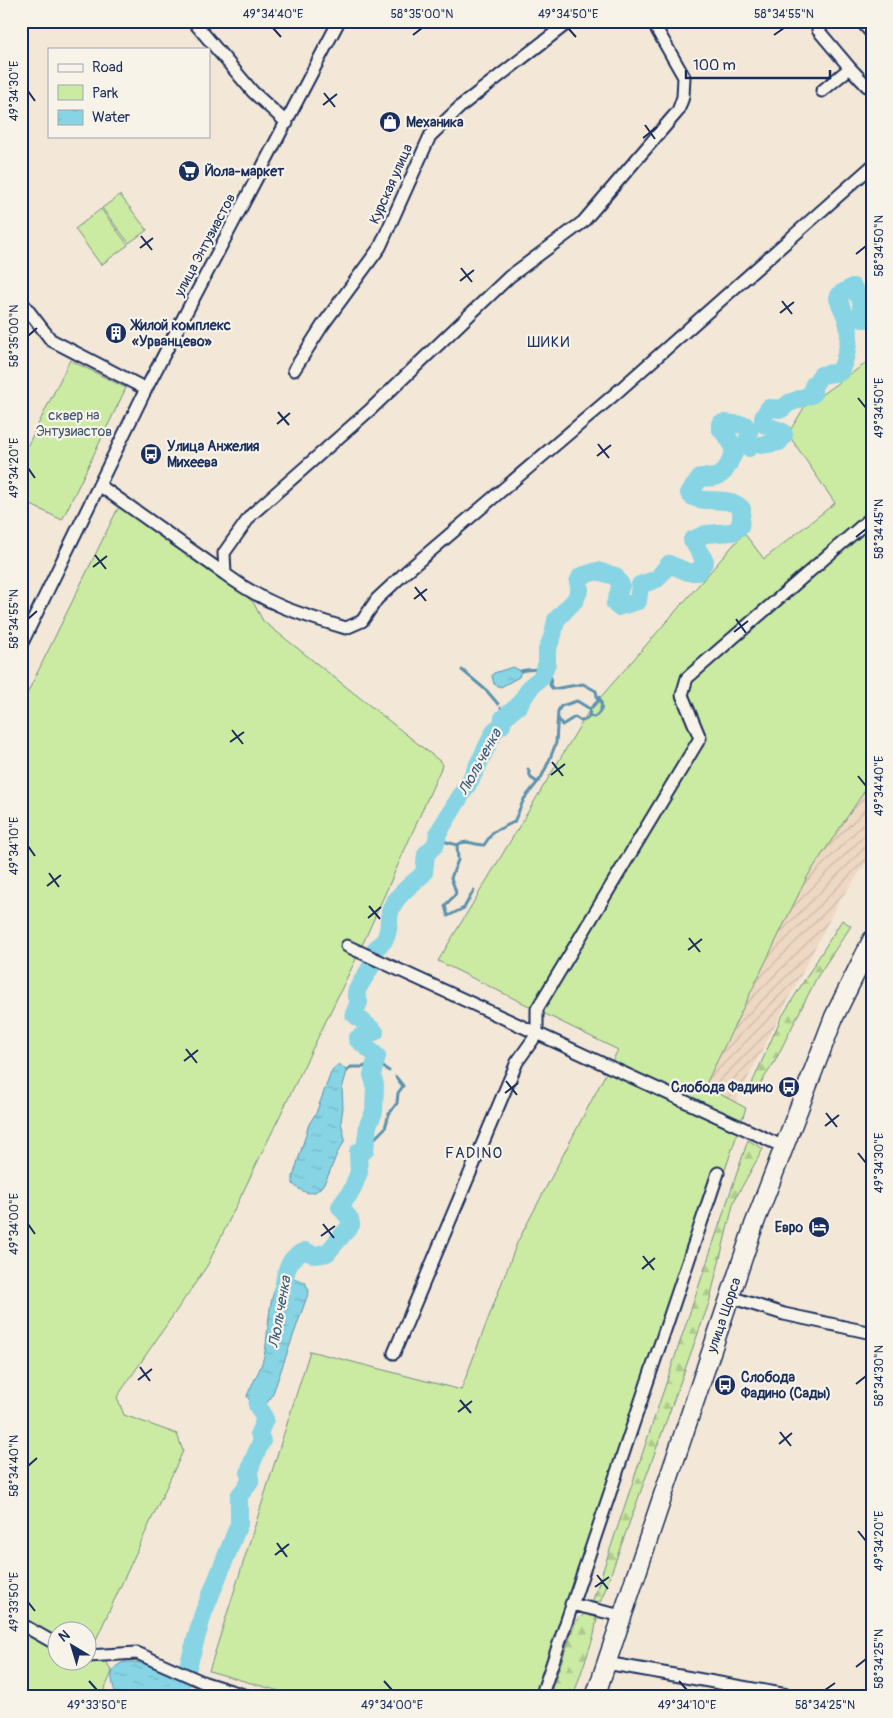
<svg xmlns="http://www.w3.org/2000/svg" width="893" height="1718" font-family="Pangolin,sans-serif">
  <defs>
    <pattern id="industrial-furrows" width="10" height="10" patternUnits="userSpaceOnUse" patternTransform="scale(1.25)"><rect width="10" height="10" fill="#eed8c3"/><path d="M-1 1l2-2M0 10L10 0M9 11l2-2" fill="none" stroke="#ccbaaa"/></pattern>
    <pattern id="forest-firs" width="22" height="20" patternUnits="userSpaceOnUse" patternTransform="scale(1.25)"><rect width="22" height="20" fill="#cbeaa2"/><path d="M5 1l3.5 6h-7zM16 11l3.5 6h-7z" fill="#aec98e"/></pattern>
    <pattern id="water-ripples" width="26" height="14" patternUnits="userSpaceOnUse" patternTransform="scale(1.25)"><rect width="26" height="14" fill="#86d4e4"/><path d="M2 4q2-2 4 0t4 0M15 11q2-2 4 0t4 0" fill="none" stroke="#73b6c6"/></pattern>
  </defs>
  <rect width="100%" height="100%" fill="#f3e7d7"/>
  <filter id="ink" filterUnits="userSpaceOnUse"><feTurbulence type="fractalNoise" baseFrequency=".02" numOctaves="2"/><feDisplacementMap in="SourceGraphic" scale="10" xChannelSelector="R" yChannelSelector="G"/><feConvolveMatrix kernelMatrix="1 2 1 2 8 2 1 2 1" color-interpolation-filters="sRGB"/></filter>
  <g filter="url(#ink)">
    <path fill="url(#industrial-furrows)" d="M872,780V855L839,901L735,1103L705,1087L807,877Z"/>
    <path fill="url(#forest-firs)" stroke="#738c80" d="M842,920L851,926L817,977L774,1063L756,1090L750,1088L781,1018Z
      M748,1140L763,1149L734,1201L709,1303L601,1601L592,1603Z
      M587,1611L597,1618L594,1635L573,1697H549L575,1623Z"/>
    <path fill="#cbeaa2" stroke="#738c80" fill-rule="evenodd" d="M120,195L147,230L129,243L102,208Z
      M101,209L128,245L101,265L75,229Z
      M872,359V780L807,877L705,1086L746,1108L546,1697H300L209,1671L310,1351L461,1390L517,1243L618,1050L438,961L590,709L599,699L744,533L764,559L835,503L788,434L805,406Z
      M70,360L126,388L62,520L21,500V459Z
      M120,504L205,563L253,602L263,621L441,762L442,766L356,959L207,1266L117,1397L124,1415L177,1434L183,1451L88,1657L104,1658L112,1672L101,1697H21V706ZM58,1630H88V1660H58Z"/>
    <path fill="url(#water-ripples)" stroke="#5b92ae" d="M513,667L521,671L519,677L501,687L494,684L492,676L494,673Z
      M339,1064L347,1071L342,1089L343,1107L341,1122L345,1139C343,1146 338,1150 336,1156C328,1175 320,1209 293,1184V1177L309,1124L316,1113L332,1070Z
      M285,1275L305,1282L309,1291L272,1396L266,1404L259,1406L250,1401L247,1396C252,1383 261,1370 264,1356C269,1338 267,1283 285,1275Z
      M125,1662C143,1662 169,1665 176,1684L172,1697H116C114,1684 104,1668 125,1662Z"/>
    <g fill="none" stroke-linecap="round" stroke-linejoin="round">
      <path stroke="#5b92ae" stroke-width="3" d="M462,670L487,691L498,704
        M501,708L506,716
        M589,716L594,717C603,712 603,705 599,697
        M558,718L562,725L575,717L581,721C588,720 590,717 590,709
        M528,769L531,778L537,782
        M438,836L443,841L457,845L458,860L451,878C459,900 457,890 445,906L448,916L464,908L474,890
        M457,845C465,839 475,845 484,845L493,832L514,822L524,799L541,778L549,761L556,743L558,711L561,706L577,701L590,709L598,701L596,691L583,684L553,689L550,685L551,678L545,667C538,671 529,668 521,671
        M347,1071L351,1067H363L376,1062L389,1071
        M366,1147L385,1128L389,1114L397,1103L398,1093L403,1086L396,1077"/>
      <path stroke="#86d4e4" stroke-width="18" d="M761,445L779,442L784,435L783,432L763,424V417L769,408L782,409L789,403L813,394V386L821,375L840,372C846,358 852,338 847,321C845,313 840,306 838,298L840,294L853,287L861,300L862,319H866L872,316
        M375,951C377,945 383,944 385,939C390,931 388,921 390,912C395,895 412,885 424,873L426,854L436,844L438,833L471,779L495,730L502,725L503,718L518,706L532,685L541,678L547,663V650L553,635L556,620L575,600L580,589L578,582L581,576L597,571L615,576L621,585L615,604L618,607L638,601L640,585L657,579L669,564L688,572H698L705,561L692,540L706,534L732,532L740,527L742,509C728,493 697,507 689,493L701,477C724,480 725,471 734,453L731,442L720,428V424L723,423L745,425L749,432L747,446L749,448
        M282,1298C284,1281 285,1257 305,1251L315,1255L327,1253L351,1225L350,1219L340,1207L352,1190L359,1172L358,1152L365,1150L368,1125L374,1112L375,1085L372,1075L377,1056L357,1039L364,1034L375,1032L354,1014L359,1002L356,993L358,988L372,965
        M187,1670L203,1614L239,1524V1496L250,1482C251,1479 249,1477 249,1474C248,1470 260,1444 262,1441L259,1433L265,1419L257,1405L264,1382
        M172,1697L185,1678"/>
      <g stroke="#1b2f5e" stroke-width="15">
        <path id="street" d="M193,21L253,92L287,123
          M652,21L684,77L683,97L678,111L583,222L509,277L371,409L251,515L224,553L225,574C265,604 299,614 346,628L362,621L377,599L407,571L615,394L872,166
          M861,21L872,34
          M818,30L850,68
          M822,91L850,68L867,86L872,88
          M21,301L51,340L146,389
          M294,370L322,326L380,247L430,136L462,105L570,21
          M99,485L225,574
          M21,645L146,389L339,21
          M347,946L784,1147
          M730,1297L784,1314L872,1333
          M394,1353L517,1062L537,1034V1009L700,738L682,695L687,678L872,517
          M571,1604L622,1616
          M21,1624L58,1645
          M88,1656L137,1653L205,1683L250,1697
          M606,1663L799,1697
          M541,1697L718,1173"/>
      </g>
      <g stroke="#1b2f5e" stroke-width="21">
        <path id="primary" d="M595,1697L754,1225L834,1017L872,940"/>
      </g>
      <use href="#street" stroke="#f7f3e8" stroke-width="11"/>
      <use href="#primary" stroke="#f7f3e8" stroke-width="18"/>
    </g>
  </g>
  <path fill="none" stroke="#1b2f5e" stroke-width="2" d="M273,28L281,37M568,28L576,37M413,35L422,28M774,35L784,28M28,91L35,101M324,93L335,107M323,105L337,94M645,125L655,139M643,138L657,127M141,236L152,250M140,248L153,238M856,254L866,246M461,268L472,282M460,281L474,270M782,301L792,314M780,313L794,302M28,336L37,328M858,398L866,408M278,412L289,425M277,424L290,413M598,444L609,458M597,456L611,445M28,468L35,478M856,537L866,529M95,555L106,569M93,567L107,556M415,587L426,601M414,599L427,589M28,619L37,611M736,619L746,633M734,632L748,621M232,730L243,744M230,742L244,732M552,762L563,776M551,775L565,764M858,776L866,786M28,846L35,856M49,873L59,887M47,886L61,875M369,906L380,919M368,918L381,907M689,938L700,952M688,950L702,939M186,1049L197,1063M184,1061L198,1050M506,1081L517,1095M505,1093L518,1083M826,1113L837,1127M825,1126L839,1115M858,1153L866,1163M28,1224L35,1234M323,1224L334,1238M321,1236L335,1226M643,1256L654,1270M642,1269L655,1258M140,1367L150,1381M138,1380L152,1369M856,1384L866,1376M460,1400L471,1413M458,1412L472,1401M780,1432L791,1446M779,1444L792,1433M28,1466L37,1458M858,1531L866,1541M277,1543L287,1557M275,1555L289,1544M597,1575L608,1589M595,1587L609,1577M28,1602L35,1611M856,1667L866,1659M89,1681L97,1690M384,1681L392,1690M679,1681L687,1690M825,1690L835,1683"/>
  <defs>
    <g id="shop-disc" transform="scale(1.125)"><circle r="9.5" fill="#1b2f5e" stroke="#f7f3e8"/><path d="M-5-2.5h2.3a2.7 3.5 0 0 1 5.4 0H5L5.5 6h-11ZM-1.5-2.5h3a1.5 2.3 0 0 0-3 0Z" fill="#fff"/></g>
    <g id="supermarket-disc" transform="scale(1.125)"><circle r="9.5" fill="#1b2f5e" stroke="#f7f3e8"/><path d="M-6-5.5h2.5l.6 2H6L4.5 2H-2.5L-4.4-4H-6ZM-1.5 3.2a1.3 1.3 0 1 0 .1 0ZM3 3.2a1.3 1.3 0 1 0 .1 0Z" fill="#fff"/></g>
    <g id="building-disc" transform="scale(1.125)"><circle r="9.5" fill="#1b2f5e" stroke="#f7f3e8"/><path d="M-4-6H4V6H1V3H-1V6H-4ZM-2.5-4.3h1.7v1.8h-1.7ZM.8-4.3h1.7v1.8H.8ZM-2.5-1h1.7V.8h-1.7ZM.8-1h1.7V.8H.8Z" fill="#fff"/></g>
    <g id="bus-disc" transform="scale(1.125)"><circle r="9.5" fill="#1b2f5e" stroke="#f7f3e8"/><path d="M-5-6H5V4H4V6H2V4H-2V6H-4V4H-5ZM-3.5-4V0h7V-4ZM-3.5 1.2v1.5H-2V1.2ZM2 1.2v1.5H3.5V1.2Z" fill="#fff"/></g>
    <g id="hotel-disc" transform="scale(1.125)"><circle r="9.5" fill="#1b2f5e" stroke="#f7f3e8"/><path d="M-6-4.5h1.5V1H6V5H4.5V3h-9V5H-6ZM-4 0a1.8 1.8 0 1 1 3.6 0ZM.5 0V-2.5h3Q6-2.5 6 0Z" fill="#fff"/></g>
  </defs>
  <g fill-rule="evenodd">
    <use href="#shop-disc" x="390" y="122"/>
    <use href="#supermarket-disc" x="189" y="171"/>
    <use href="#building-disc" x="116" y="333"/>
    <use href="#bus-disc" x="151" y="454"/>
    <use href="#bus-disc" x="789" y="1087"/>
    <use href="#hotel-disc" x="819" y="1227"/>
    <use href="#bus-disc" x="725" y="1385"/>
  </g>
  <g text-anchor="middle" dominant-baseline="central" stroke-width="4.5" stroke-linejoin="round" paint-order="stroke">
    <g font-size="14" font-weight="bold" fill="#1b2f5e" stroke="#f7f3e8" text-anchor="start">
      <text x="406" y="122">Механика</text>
      <text x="205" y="171">Йола-маркет</text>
      <text x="132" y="325">Жилой комплекс<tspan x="132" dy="16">«Урванцево»</tspan></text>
      <text x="167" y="446">Улица Анжелия<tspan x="167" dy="16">Михеева</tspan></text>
      <text x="773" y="1087" text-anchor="end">Слобода Фадино</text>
      <text x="803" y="1227" text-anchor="end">Евро</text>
      <text x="741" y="1377">Слобода<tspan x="741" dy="16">Фадино (Сады)</tspan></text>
    </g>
    <g font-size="14" fill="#1b2f5e" stroke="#f7f3e8">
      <text transform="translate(391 184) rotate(-66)">Курская улица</text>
      <text transform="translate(205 245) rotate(-62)">улица Энтузиастов</text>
      <text transform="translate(724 1315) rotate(-71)">улица Щорса</text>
    </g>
    <g font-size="14" fill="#3e546c" stroke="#f7f3e8">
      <text x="74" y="415">сквер на<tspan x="74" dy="16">Энтузиастов</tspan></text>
    </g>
    <g font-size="15" letter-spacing="1" fill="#1b2f5e" stroke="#f7f3e8">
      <text x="549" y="342">ШИКИ</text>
      <text x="474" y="1153">FADINO</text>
    </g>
    <g font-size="15" font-style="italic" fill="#365880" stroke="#f7f3e8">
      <text transform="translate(480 762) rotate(-61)">Люльченка</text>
      <text transform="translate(280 1312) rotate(-80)">Люльченка</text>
    </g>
  </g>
  <rect width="893" height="1718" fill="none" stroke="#f7f3e8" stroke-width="55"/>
  <rect x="48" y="48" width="162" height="90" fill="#f7f3e8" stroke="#9fa5b1"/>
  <rect x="58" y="64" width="25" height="8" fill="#f7f3e8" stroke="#9fa5b1"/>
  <text x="92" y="72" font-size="15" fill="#1b2f5e">Road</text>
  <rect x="58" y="85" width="25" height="15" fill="#cbeaa2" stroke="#9fa5b1"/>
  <text x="92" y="98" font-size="15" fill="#1b2f5e">Park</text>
  <rect x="58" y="110" width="25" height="15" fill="url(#water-ripples)" stroke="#9fa5b1"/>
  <text x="92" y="122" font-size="15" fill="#1b2f5e">Water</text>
  <g transform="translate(72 1646) rotate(322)"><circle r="24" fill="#f7f3e8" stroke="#9fa5b1"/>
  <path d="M0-4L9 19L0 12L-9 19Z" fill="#1b2f5e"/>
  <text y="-8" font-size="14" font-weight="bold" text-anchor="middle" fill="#1b2f5e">N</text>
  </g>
  <path d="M686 70v8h144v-8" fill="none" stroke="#1b2f5e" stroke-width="2.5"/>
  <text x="693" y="70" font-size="15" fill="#1b2f5e" stroke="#f7f3e8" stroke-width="4" paint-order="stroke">100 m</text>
  <rect x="28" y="28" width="838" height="1662" fill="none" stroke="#1b2f5e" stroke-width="2"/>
  <g font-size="12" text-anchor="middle" fill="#1b2f5e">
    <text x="273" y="18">49°34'40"E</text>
    <text x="422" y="18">58°35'00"N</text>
    <text x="568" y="18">49°34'50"E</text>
    <text x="784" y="18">58°34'55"N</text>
    <text transform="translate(14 91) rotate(-90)" y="4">49°34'30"E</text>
    <text transform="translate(879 246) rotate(-90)" y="4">58°34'50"N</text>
    <text transform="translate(14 336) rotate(-90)" y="4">58°35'00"N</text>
    <text transform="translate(879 408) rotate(-90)" y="4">49°34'50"E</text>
    <text transform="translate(14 468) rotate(-90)" y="4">49°34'20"E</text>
    <text transform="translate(879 529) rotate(-90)" y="4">58°34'45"N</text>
    <text transform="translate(14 619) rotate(-90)" y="4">58°34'55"N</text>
    <text transform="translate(879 786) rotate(-90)" y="4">49°34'40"E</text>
    <text transform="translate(14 846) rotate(-90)" y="4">49°34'10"E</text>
    <text transform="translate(879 1163) rotate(-90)" y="4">49°34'30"E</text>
    <text transform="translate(14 1224) rotate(-90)" y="4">49°34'00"E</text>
    <text transform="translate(879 1376) rotate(-90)" y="4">58°34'30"N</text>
    <text transform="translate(14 1466) rotate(-90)" y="4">58°34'40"N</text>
    <text transform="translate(879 1541) rotate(-90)" y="4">49°34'20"E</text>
    <text transform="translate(14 1602) rotate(-90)" y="4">49°33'50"E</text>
    <text transform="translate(879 1659) rotate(-90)" y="4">58°34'25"N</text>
    <text x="97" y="1709">49°33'50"E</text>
    <text x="392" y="1709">49°34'00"E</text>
    <text x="687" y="1709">49°34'10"E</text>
    <text x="825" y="1709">58°34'25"N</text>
  </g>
</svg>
